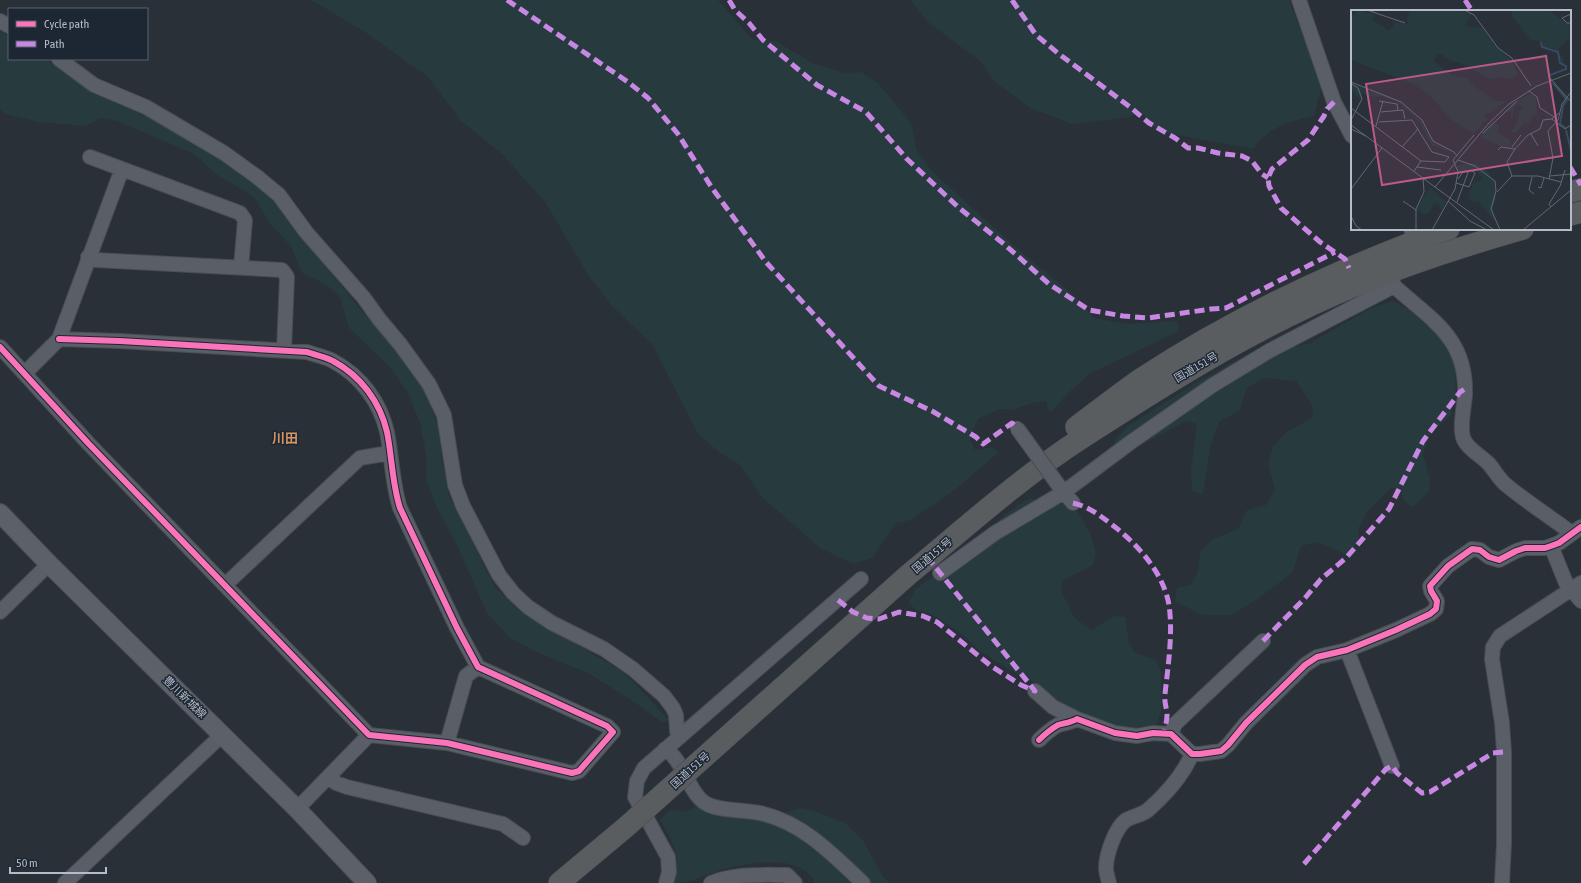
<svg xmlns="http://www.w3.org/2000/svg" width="1581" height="883" font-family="'Asap Condensed','Noto Sans JP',sans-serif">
  <rect width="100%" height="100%" fill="#2a3038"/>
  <path fill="#273a3e" d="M311,0H718L752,39L776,41L812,63L844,73L861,72L878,83L911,123L917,151L934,173L1020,251L1076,297L1094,318L1128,324L1178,321L1179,331L1091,373L1067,394L1052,412L1048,409L1046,401L1036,402L1012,410L1000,409L978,419L970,439L975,450L993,447L998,453L956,489L911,520L896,523L872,558L853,564L820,548L762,497L740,465L719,452L698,434L652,344L612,306L588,275L546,203L502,154L461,121L428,77L365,32Z
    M910,0H1289L1308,50L1321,88L1314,116C1287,123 1271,125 1253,149L1156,131L1142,113L1125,118L1072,124L1030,108L994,81L980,61L928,22Z
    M0,31L9,36V59H45L106,98L139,110L256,178L320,256L332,274L362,311L400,350L428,397L438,426L442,461L450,499L465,520L484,567L496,588L522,613L624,672L669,720L663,723L634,702L590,674L537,652L509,637L487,613L456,543L437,508L426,480L427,459L420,423L408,393L389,366L349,328L340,297L327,285L302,273L291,246L271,225L254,197L216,174L194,154L118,121L100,118L86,126L39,122L5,114L0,109Z
    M1393,301L1411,311L1441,337L1455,363L1456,395L1451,415L1430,434L1423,454L1430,479L1429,491L1413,507L1404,501L1400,489L1391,488L1367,512L1358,529L1359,543L1347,555L1318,542L1301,546L1292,573L1256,600L1231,615H1203L1175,602L1177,588L1191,585L1198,572L1200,552L1213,539L1238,529L1247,510L1266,505L1275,489L1268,464L1273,446L1287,432L1312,418L1313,407L1296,381L1265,378L1247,388L1240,410L1219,422L1211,444L1203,494L1192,491L1191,469L1197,424L1186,421L1128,452L1114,441L1128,426L1199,381L1266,344L1285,349L1310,343L1371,308Z
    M1030,498L1050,506L1063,503L1078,512L1091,535L1096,555L1093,565L1063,580L1061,590L1074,617L1091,630L1114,616L1125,617L1129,643L1134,652L1156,660L1161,672V711L1156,725L1127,730L1064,709L1032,681L1013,672L980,651L959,632L933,615L916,610L909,603L915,589L933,577L1011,510Z
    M698,806L777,820L785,813L801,808L817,812L845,823L864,842L882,875L889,883H815C813,880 811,875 808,873C787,855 742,863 718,871C704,875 691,883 676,883L675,880L677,857L670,838L660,820L670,810L684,812Z"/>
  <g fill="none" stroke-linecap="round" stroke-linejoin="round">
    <g stroke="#484c53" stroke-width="16">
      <path id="minor" d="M1299,0L1334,102L1352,136
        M0,21L9,26
        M59,59L94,85L146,107L224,153L256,176L279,195L306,232L364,298L379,319L400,344L429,384L444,415L455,485L463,506L499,575L513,593L528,607L552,623L604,649L633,669L664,696L673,708L676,715L677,731L680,737
        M90,157L240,213L245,220L241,268
        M1411,229L1417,240
        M88,257L96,260L282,270L287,277L284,350
        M1392,278L1394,286C1431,320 1467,337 1465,395C1464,407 1459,430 1464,440C1469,450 1480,455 1488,463C1494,469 1498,478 1505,484C1524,500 1546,514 1566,529L1571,534
        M0,347L88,443L369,735L447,743L572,773L579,771L613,732L607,726L478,667L457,628L400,508C392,483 392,457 387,432C380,402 361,376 333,361C326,357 315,355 307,352L120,341L59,339
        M25,373L59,339L122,169
        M1059,486L1073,503
        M1551,546L1566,583L1581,601
        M940,573L995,533L1064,492L1131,442L1213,385L1269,351L1394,286
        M225,585L360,458L389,453
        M0,612L49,564
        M1347,650L1392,766
        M1035,691L1053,707L1077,719
        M1171,734L1175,724L1263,641
        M1039,740C1045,734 1051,729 1058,725C1064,723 1070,723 1077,719L1115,733L1137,736L1153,733L1171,734L1192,754H1200L1221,751L1228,745L1246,723L1305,665L1317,657L1347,650L1396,630L1430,614L1436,609L1437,601L1431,591L1430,586L1448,566L1472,549L1480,550L1489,557L1499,560L1516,551L1525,548H1545L1551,546L1559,543L1581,527
        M447,743L466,676L478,667
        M665,749C668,751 672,754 674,757C685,769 692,797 707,804C722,812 747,809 764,814C804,824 833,855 863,883
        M329,776L336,783L347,787L503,824L523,838
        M297,809L369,735
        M65,883L223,734
        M666,883L669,872L668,857L635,797L637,781L644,768L861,579
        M711,883C734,873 763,875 787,875L795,883
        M1109,883C1108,878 1106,873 1106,868C1106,855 1115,828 1126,820C1133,816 1142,815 1148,810C1165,795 1183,775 1192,754
        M1502,883L1504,844V752L1502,723L1492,659L1493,647L1500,636L1581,583"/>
    </g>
    <g stroke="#484c55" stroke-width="20">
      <path id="major" d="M0,513L49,564L297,809L367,883"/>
    </g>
    <g stroke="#474c53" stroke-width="22">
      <path id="highway" d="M1570,192L1581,189
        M1570,215L1581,212
        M1076,427C1097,411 1118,395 1139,380C1204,337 1271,302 1342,271C1378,256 1413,241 1449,229
        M908,575C959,533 1009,488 1064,450C1083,437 1102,425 1121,413C1196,365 1274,319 1357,285C1411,263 1467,245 1523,229
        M559,883L626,827"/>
    </g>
    <use href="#minor" stroke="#5a5e66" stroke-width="14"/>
    <use href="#major" stroke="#5c6168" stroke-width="18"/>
    <use href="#highway" stroke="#5a5d60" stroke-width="21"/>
    <g stroke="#484c53" stroke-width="16" stroke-linecap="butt">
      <path id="minor-bridge" d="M1017,428L1059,486"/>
    </g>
    <g stroke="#474c53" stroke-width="22" stroke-linecap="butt">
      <path id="highway-bridge" d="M626,827L908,575"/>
    </g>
    <use href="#minor-bridge" stroke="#5a5e66" stroke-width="14"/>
    <use href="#highway-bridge" stroke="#5a5d60" stroke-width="21"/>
    <path stroke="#c787e3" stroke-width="5" stroke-dasharray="10 5" stroke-linecap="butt" d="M507,0L628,82L648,98L678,134L712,188L766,262L879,386L932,411L976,437L983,444L1012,423L1017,428
      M729,0L735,10L749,23L763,40L817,85L866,112L907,159L958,207L1004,244L1049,284L1089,310L1123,316L1148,318L1211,309L1226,308L1335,252
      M1012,0L1036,35L1059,54L1130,107L1149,123L1175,138L1188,148H1198L1218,153L1242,156L1252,161L1262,174L1268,178
      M1465,0L1472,11
      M1334,102L1327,109L1324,116L1308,140L1272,169L1268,178L1269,186L1281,208L1320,242L1345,259L1349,268
      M1570,167L1581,185
      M1073,503C1090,507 1102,517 1115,527C1138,545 1161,571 1168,600C1174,628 1168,666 1165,694C1164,704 1167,708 1167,715C1167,721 1165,728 1164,733
      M838,600L853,612L867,618L879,619L899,612L923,616L937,622L991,666L1021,685L1035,691L928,558
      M1263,641L1305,598L1321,579L1346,558L1389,509L1423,441L1460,392L1465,389
      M1304,864L1386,769L1392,766L1397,773L1422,793L1430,792L1493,753L1504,752"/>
    <g stroke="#1d2633" stroke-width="8">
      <path id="cycleway" d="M0,347L88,443L369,735L447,743L572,773L579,771L613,732L607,726L478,667L457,628L400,508C392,483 392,457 387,432C380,402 361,376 333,361C326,357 315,355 307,352L120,341L59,339
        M1039,740C1045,734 1051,729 1058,725C1064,723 1070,723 1077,719L1115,733L1137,736L1153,733L1171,734L1192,754H1200L1221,751L1228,745L1246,723L1305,665L1317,657L1347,650L1396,630L1430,614L1436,609L1437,601L1431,591L1430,586L1448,566L1472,549L1480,550L1489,557L1499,560L1516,551L1525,548H1545L1551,546L1559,543L1581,527"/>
    </g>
    <use href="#cycleway" stroke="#fb73b8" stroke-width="6"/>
  </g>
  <g text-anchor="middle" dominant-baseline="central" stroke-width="3" stroke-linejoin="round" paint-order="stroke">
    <g font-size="11" fill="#b4bcc9" stroke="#1d2633">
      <text transform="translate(1196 367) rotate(-30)">国道151号</text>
      <text transform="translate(932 555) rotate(-40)">国道151号</text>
      <text transform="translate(185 697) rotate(44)">豊川新城線</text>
      <text transform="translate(690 770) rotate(-42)">国道151号</text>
    </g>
    <g font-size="13" font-weight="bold" fill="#d59563" stroke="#1d2633">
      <text x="285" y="438">川田</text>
    </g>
  </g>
  <g transform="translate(1351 10)">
    <rect width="220" height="220" fill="#2a3038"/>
    <path d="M8,0L23,4L22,11L35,18L36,21L41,18L44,12L58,15L56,10L59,0H109L120,5L114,16L131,18L144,36L160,49L167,64L160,69L147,67L139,69L114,55L98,50L90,44H85L83,51L101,65L116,68L124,77L145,91H155L142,102L134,104V108H137L122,123L102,111L81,88L65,75L0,50V4L3,5ZM161,0H198L216,14H220V31H215L207,39L210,47L213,48L212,53L208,50L204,39L190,37L188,31L179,30L161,6ZM0,73L47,90L71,112L82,132L104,144L81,135L68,112L47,92L31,86L18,87L11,83L9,89L0,80ZM179,84L185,87L186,105H182L178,113H173L166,122H160L168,109V102L172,97L169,94L164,96L161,109L159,101L150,104L165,91ZM141,112L149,116L146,123L158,129L160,136H149L129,127ZM121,152L137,161L143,172L145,189L142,197L144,211L127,191L121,192L117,188L123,171L128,172L131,167L121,158L108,163L105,156ZM79,177L95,192L90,201L89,196L83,193L79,202L73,205L66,199Z" fill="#273a3e"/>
    <path fill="none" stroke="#384963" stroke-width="2" d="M190,32L191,37L207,42L209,53L215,56V59L199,65M202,73L216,90L212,96L209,114L215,118M215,120L220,140"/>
    <path fill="none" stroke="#616872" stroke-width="1" d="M16,0L54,13M113,0L123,5L147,38L161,48L180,76M220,4L211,8L216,13H220M198,67L220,92M0,72L50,92L71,110L82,131L103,142L106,146M178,81L186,87L189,98L203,107M28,91L46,94L47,101M0,98L70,151L94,152L98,147L81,142L61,110L28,112M30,102L52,100L54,109M201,109L214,119L220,115M0,110L11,89L7,78L1,74M0,115L84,177M25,116L32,91M0,119L15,126M132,123L166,91M180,124L187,136M51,137L67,119M161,137L170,125M147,140L150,137L164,139M107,150L124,156L144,171L145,181L140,199L149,220M66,157L90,160M63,161L70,151M161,166L156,152L164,139L177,125L189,119L192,110L201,109L208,103M161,166H187L210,172M199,166L220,164M181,167L178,180L183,184M198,169L202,148L197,121L207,110L211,94L220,82M105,173L118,177L124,163L120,160L112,162L107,169M187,177L190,178L193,168M0,179L31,138M146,182L161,166M52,191L65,200M97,191L119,211L136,220M106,192L118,160M200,197L198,194L209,176L214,160M0,206L5,216L11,220M65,220V199L73,182L72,167M81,220L104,179L107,162L102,150L123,125M143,220L84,177L138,113L158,94L186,76L220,63M172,220L220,180"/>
    <path fill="#bc5a87" fill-opacity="0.15" stroke="#bc5a87" stroke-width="2" d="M195,46L211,146L31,175L15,74Z"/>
    <rect width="220" height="220" fill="none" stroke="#b4bcc9" stroke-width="2"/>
  </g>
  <rect x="8" y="8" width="140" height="52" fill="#1d2633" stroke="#59626f"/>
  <rect x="16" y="21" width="20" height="6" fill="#fb73b8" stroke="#59626f"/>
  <text x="44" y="28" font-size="12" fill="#b4bcc9">Cycle path</text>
  <rect x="16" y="41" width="20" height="6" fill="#c787e3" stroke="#59626f"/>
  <text x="44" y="48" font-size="12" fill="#b4bcc9">Path</text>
  <path d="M10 867v6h96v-6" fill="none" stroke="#b4bcc9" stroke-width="2"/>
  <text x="16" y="867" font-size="12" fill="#b4bcc9" stroke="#1d2633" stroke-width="3" paint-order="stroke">50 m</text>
</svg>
